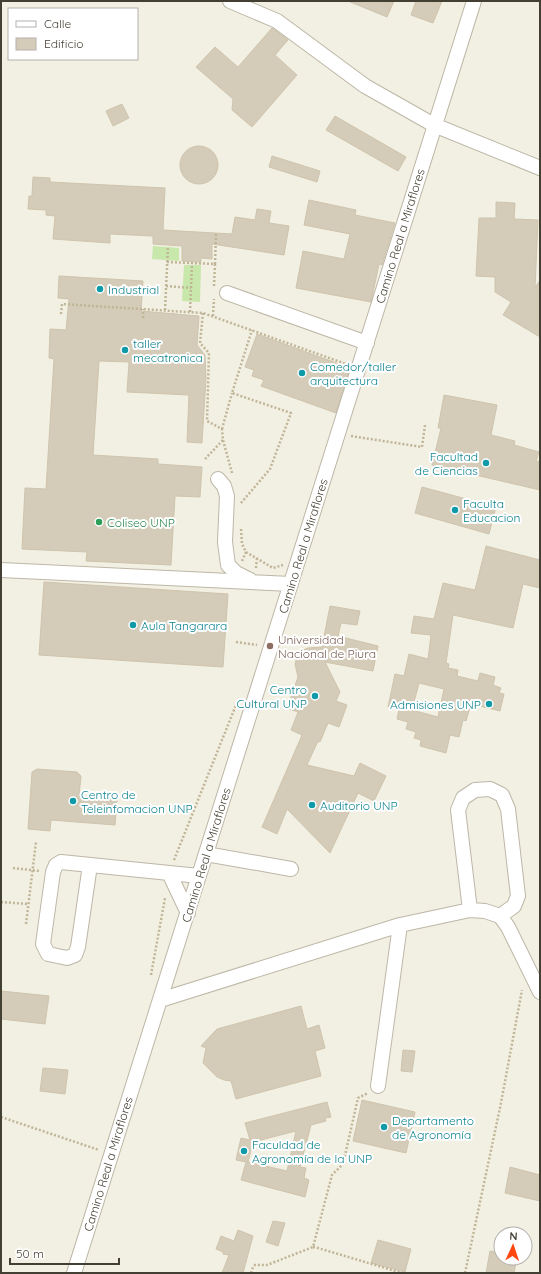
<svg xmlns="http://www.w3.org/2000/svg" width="541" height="1274" font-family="Quicksand,sans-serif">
  <rect width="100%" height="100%" fill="#f2efe3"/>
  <path fill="#c7e8aa" d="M153,246L179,248V261L152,259Z
    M184,265H201L200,302L182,301Z"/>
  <path fill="#d4cbb8" stroke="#cfc4ac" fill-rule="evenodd" d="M348,1H394L387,17Z
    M416,1H442L433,23L411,15Z
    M272,28L288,40L275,55L297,75L252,127L232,110L233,99L196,67L215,47L238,67Z
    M122,104L129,118L113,126L106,111Z
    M335,116L406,157L398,171L326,130Z
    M180 165a19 19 0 1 1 38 0a19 19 0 1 1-38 0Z
    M272,156L320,171L317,182L269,167Z
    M33,177L50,178V182L165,188L163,230L232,234L235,217L255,220L257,209L271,211L269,223L289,226L284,255L212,244V259L201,258V262L182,261V246L153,244V236L110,234V243L53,239L55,216L46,215V210L28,209L29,196H32Z
    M309,200L356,210L355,215L395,223L382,265L379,264L371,302L296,288L303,251L344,259L350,234L304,225Z
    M496,202L515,203L514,219L538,220L535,288L540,280V337L503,315L511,302L495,292V277L476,276L479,218H496Z
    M59,276L143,281L141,311L199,316L197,345L205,355L206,378L202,443L187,442L189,395L127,392L129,362L99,361L93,455L158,459V464L202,467L200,497L175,496L171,565L86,561L87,552L22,549L25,488L46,489L54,359L49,358L50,329L66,330L69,299L58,298Z
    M257,334L350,368L336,413L261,386L264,380L252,376L254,370L245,367Z
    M444,395L497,405L491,435L515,441L514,445L539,452L536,461L540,462V490L432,465L441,428H438Z
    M422,487L496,507L489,534L415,513Z
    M486,546L540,560V588L523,584L513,628L453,615L446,663L449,664L448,668L458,670L457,676L478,681L480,673L495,677L493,685L501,688L499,693L504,694L500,711L471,704L466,721L463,720L459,737L450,735L446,753L420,746L421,740L414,738L416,732L406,729L408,722L397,719L399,709L388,707L395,674L404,676L409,654L428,659L431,635L411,633L414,616L434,619L443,583L475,590ZM419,683L444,689L438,717L412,710Z
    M44,582L228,594L223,667L39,655Z
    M330,606L360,611L357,625L341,623L338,636L378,646L373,671L325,662L340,692L336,701L347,705L339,727L328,723L320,742L318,741L307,765L354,776L360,763L386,776L374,801L358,793L330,853L287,809L277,834L262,827L302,735L291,730L298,712L287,708L298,677L295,664L297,657L301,651L308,648L322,647Z
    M37,769L77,772L81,776L79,796L117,799L115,825L51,820L50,831L28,829L32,772Z
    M1,991L49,996L45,1024L1,1019Z
    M301,1006L307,1029L319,1025L325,1048L315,1051L321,1076L236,1099L231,1081L224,1080L217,1077L203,1063L206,1048L201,1046L217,1029Z
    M403,1050L415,1051L412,1072L401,1071Z
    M43,1068L68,1070L65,1094L40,1091Z
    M362,1100L415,1112L406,1153L353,1141Z
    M327,1102L331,1117L325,1118L326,1121L311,1125L300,1167L306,1168L304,1178L309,1180L305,1197L241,1180L246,1162L236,1160L241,1138L250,1140L245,1123ZM296,1131L287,1171L248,1162L253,1142Z
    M510,1167L540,1175V1201L505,1193Z
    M273,1221L285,1223L278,1246L266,1242Z
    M238,1230L253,1236L243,1273H222L229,1255L223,1254V1252L216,1249L221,1236L234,1241Z
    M378,1240L411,1249L405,1272L371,1263Z
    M490,1251L501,1253V1258H517L514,1273H486Z"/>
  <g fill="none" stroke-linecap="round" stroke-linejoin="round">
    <g stroke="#bdb7a6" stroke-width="16">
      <path id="minor" d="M230,1L277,21L365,86L434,125L540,168
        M227,293L367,343
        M218,479L224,486L227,496L225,542L228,565L236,573L250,580
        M1,570L291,584
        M206,854L291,869
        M90,865L78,947L75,955L67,958L48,954L43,944L53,872L56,865L61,862L199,876
        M169,873L188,913
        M470,910L458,810L463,798L475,790L490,789L502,795L508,809L518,896L514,906L500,916
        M160,1000L400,925L470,910L485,911L500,916L508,927L540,992
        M378,1086L400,925
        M74,1273L474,1"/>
    </g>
    <path stroke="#c0b597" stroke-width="2.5" stroke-dasharray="2 2" stroke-linecap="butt" d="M167,262L215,264L216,233
      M166,286L191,288
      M214,286L215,264
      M165,310L168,246
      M190,312L192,263
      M203,313L200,343L209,353L207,421L222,429L223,440L232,473
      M61,314L62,304L203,313L346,364
      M213,316L214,299
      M143,318V309
      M222,429L232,393
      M351,436L422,447L425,425
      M205,459L223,440
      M241,503L270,469L291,413L232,393L252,330
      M241,529L242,544L246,552L273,568L283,565
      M242,561L246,552
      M256,568L257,558
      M236,642L257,645
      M174,860L236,705
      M13,868L40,871
      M1,902L28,904
      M26,924L36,842
      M151,975L165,898
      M1,1117L99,1150
      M313,1247L318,1248L402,1273
      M251,1273L253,1267L255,1265H267L313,1247L332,1175L343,1164L358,1098L368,1093
      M465,1273L501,1103L522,990"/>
    <use href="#minor" stroke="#fff" stroke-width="14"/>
  </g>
  <g fill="#0f9aa8" stroke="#fff" stroke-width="1.5">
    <circle cx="100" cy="289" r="4"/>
    <circle cx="125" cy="350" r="4"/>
    <circle cx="302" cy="373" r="4"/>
    <circle cx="486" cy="463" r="4"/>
    <circle cx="455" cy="510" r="4"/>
    <circle cx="133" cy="625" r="4"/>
    <circle cx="315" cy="696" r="4"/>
    <circle cx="489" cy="704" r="4"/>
    <circle cx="73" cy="801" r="4"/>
    <circle cx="312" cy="805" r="4"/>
    <circle cx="384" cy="1127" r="4"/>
    <circle cx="244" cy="1151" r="4"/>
  </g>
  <circle fill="#2e9e5b" stroke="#fff" stroke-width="1.5" cx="99" cy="522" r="4"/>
  <circle fill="#8d6e63" stroke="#fff" stroke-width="1.5" cx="270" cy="646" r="4"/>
  <g text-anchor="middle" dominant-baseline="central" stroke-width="4" stroke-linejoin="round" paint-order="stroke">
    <g font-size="12" fill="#443f33" stroke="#fff">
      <text transform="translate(400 236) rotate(-73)">Camino Real a Miraflores</text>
      <text transform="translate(303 546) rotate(-73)">Camino Real a Miraflores</text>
      <text transform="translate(206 855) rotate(-73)">Camino Real a Miraflores</text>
      <text transform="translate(108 1164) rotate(-73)">Camino Real a Miraflores</text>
    </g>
    <g font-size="12" fill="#0d838f" stroke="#fff" text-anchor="start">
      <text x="108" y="289">Industrial</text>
      <text x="133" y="343">taller<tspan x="133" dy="14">mecatronica</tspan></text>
      <text x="310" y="366">Comedor/taller<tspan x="310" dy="14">arquitectura</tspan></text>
      <text x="478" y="456" text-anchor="end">Facultad<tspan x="478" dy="14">de Ciencias</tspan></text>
      <text x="463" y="503">Faculta<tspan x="463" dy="14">Educacion</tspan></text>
      <text x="141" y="625">Aula Tangarara</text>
      <text x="307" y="689" text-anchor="end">Centro<tspan x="307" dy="14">Cultural UNP</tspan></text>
      <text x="481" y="704" text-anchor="end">Admisiones UNP</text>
      <text x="81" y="794">Centro de<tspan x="81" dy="14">Teleinfomacion UNP</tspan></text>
      <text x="320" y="805">Auditorio UNP</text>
      <text x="392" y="1120">Departamento<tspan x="392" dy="14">de Agronomía</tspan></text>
      <text x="252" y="1144">Faculdad de<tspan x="252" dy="14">Agronomía de la UNP</tspan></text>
    </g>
    <g font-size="12" fill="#27864d" stroke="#fff" text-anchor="start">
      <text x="107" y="522">Coliseo UNP</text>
    </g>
    <g font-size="12" fill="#785e54" stroke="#fff" text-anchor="start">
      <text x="278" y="639">Universidad<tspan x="278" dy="14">Nacional de Piura</tspan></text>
    </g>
  </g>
  <rect width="541" height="1274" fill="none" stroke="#443f33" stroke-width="4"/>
  <rect x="8" y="8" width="130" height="52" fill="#ffffff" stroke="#b4b2ad"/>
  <rect x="16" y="21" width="20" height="6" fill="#ffffff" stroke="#b4b2ad"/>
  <text x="44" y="28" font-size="12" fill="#443f33">Calle</text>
  <rect x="16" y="38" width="20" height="12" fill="#d4cbb8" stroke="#b4b2ad"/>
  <text x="44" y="48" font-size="12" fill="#443f33">Edificio</text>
  <g transform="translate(513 1246) rotate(3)"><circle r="19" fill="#ffffff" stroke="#b4b2ad"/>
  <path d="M0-3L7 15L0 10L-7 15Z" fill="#fe470e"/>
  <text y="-6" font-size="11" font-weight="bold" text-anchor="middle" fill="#443f33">N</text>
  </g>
  <path d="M10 1258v6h109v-6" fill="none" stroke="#443f33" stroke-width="2"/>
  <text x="16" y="1258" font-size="12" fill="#443f33" stroke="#ffffff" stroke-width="3" paint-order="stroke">50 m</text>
</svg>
